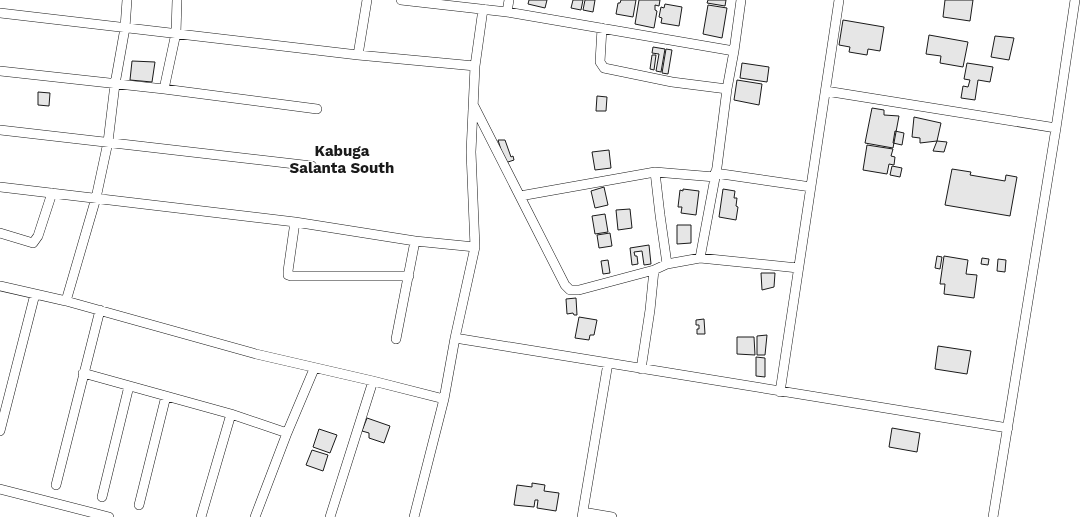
<svg xmlns="http://www.w3.org/2000/svg" width="1084" height="517" font-family="'Work Sans',sans-serif">
  <rect width="100%" height="100%" fill="#fff"/>
  <path fill="#e6e6e6" stroke="#1a1a1a" d="M529,0H547L545,8L528,4Z
    M573,0H583L581,10L571,8Z
    M585,0H595L593,12L583,10Z
    M621,0H636L633,17L616,14L618,3H620Z
    M639,0H660L659,6L655,5V10L657,11L654,28L635,24Z
    M708,0H726L725,6L707,3Z
    M945,0H973L970,21L943,17Z
    M665,4L682,7L679,26L661,23L662,18L659,17L661,7L664,8Z
    M708,5L727,8L722,38L703,34Z
    M843,20L884,27L880,51L868,49L867,55L849,52L850,47L839,45Z
    M929,35L968,42L963,67L940,63L941,56L926,54Z
    M995,36L1014,38L1009,60L991,57Z
    M653,47L665,49L661,72L656,71L659,54L652,53Z
    M666,49L672,50L668,74L662,73Z
    M652,55H656L654,70L650,69Z
    M132,61L155,62L152,82L130,80Z
    M742,63L769,67L767,82L740,78Z
    M967,63L993,67L990,82L978,80L975,100L961,98L963,86L968,87L970,80L964,79Z
    M737,80L762,84L759,105L734,100Z
    M38,92L50,93L49,106L38,105Z
    M597,96L607,97L606,111H596Z
    M872,108L884,110V115L899,116L893,148L865,143Z
    M914,117L941,123L937,141L920,143V138L912,137Z
    M895,131L904,133L902,145L893,143Z
    M498,140H505L511,157L513,156L514,160L505,163Z
    M937,141L947,142L944,152L933,151Z
    M867,145L893,149L891,156L895,157L894,165L889,164L887,174L863,170Z
    M609,150L611,168L595,170L592,152Z
    M892,166L902,168L900,177L890,175Z
    M952,169L971,172L970,175L1005,181L1006,175L1017,177L1010,216L945,205Z
    M604,187L608,205L595,208L591,191Z
    M683,189L699,191L696,215L681,213L682,207H678L680,190L683,191Z
    M723,189L735,191L734,198H737L736,206L738,207L736,220L719,217Z
    M630,209L632,228L618,230L616,210Z
    M605,214L608,232L595,234L592,216Z
    M677,225H691V243L677,244Z
    M610,233L612,246L599,248L597,235Z
    M649,245L651,264L644,265L642,251L634,252L635,256H637L638,264L632,265L630,248Z
    M937,256L942,257L940,269L935,268Z
    M944,256L968,260L966,274L977,275L974,298L944,294L945,284H940Z
    M982,258L989,259L988,265L981,264Z
    M998,259L1006,260L1005,272L997,271Z
    M608,260L610,273L603,274L601,261Z
    M761,273H775L774,287L762,290Z
    M576,298L577,315H574L573,313L567,314L566,299Z
    M579,317L597,320L594,335H590L589,340L575,338Z
    M704,319L705,334H697V329H699V325H696V320Z
    M767,335L765,355H757V336Z
    M737,337H754L755,355L737,354Z
    M938,346L971,351L967,374L935,369Z
    M756,357L765,358V377L756,376Z
    M367,418L390,426L384,443L369,438V433L362,431Z
    M892,428L920,433L917,452L889,447Z
    M319,429L337,435L330,453L313,447Z
    M312,450L328,455L323,471L306,465Z
    M532,483L545,485L544,491L559,493L556,511L537,508L538,500H535L534,507L514,505L517,485L532,487Z"/>
  <g fill="none" stroke-linecap="round" stroke-linejoin="round">
    <g stroke="#1a1a1a" stroke-width="10">
      <path id="street" d="M401,0L507,12L734,51
        M507,12L509,0
        M0,13L358,55L475,66
        M602,28L600,62L604,68L672,82L727,89
        M358,55L367,0
        M0,71L164,89L317,109
        M164,89L176,33L177,0
        M826,91L1056,128
        M474,106L565,285L570,290H579L654,270L667,264L700,258L798,268
        M0,130L312,166
        M655,172L660,215L667,264
        M715,173L811,187
        M0,187L295,222L415,241L475,247
        M520,196L655,172L715,177
        M295,222L288,271V275L291,276H409
        M0,233L33,243L38,236L52,193
        M700,258L717,167L727,89L734,51L741,0
        M0,286L66,301L256,354L373,381L444,399
        M66,301L96,198L108,142L115,84L125,28L127,0
        M455,338L1008,428
        M396,339L415,241
        M641,369L650,310L654,270
        M83,373L231,414L287,433
        M780,392L839,0
        M0,431L35,294
        M56,485L100,310
        M0,489L109,517
        M102,497L129,386
        M139,505L166,396
        M583,512L612,517
        M201,517L231,414
        M255,517L287,433L314,369
        M330,517L373,381
        M414,517L444,399L455,338L475,247L471,152L475,66L483,9
        M582,517L608,363
        M993,517L1056,128L1075,0"/>
    </g>
    <use href="#street" stroke="#fff" stroke-width="9"/>
  </g>
  <g text-anchor="middle" dominant-baseline="central" stroke-width="3" stroke-linejoin="round" paint-order="stroke">
    <g font-size="15" font-weight="bold" fill="#1a1a1a" stroke="#fff">
      <text x="342" y="151">Kabuga<tspan x="342" dy="17">Salanta South</tspan></text>
    </g>
  </g>
</svg>
